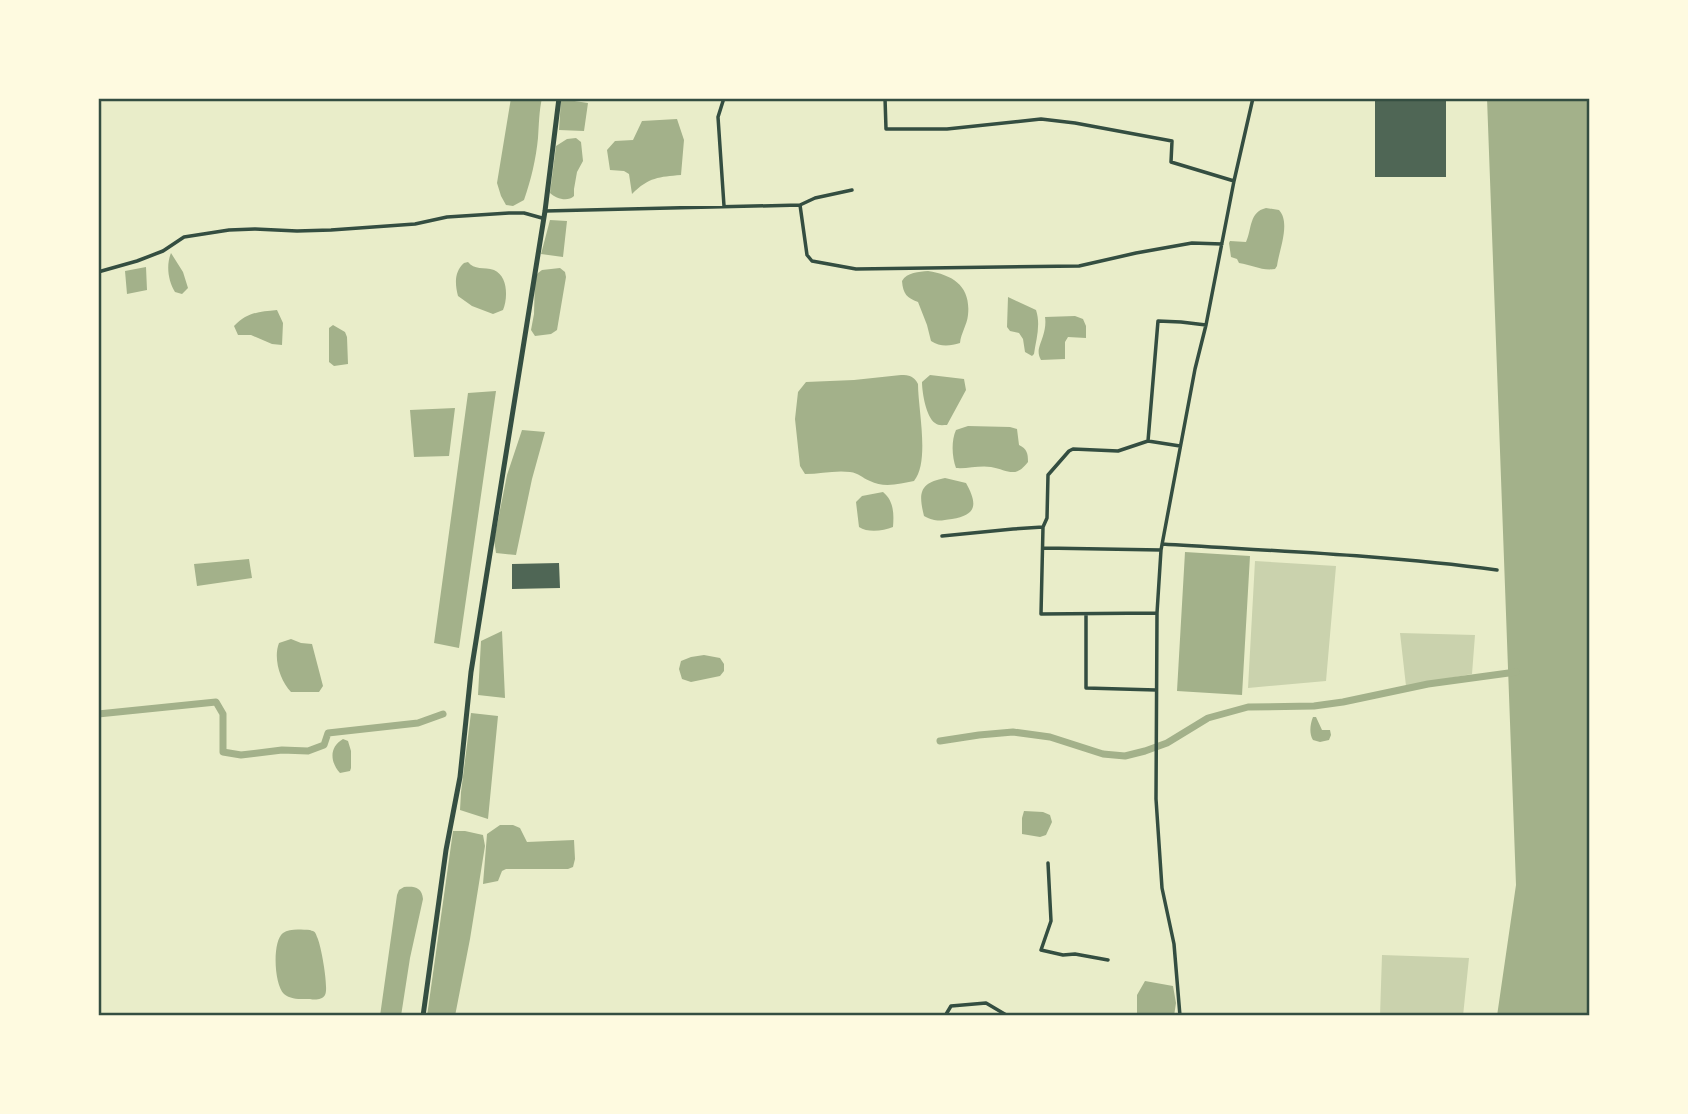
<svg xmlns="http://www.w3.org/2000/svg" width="1688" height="1114" font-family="Jost,sans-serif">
  <rect width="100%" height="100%" fill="#e9edc9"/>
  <path fill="#cad2ad" d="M1255,561L1336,566L1326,681L1248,688Z
    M1400,633L1475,635L1472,674L1406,686Z
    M1382,955L1469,958L1463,1016H1380Z"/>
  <path fill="#a3b18a" d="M511,98H542C539,111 539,125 538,138C536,159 531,180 524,200L513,206L506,205L501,196L497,183Z
    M1487,98H1590V1016H1497L1516,885Z
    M561,99L588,103L584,131L559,130Z
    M677,119L684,140L681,175C659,177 649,177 632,194L629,174L624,171L610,170L607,150L615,141L633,140L642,121Z
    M576,138L581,142L583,161L577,172L574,189V196C568,202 556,199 550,193L556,146L567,139Z
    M1266,208L1279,210C1291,223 1279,250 1277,266L1275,269C1262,271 1252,265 1239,263L1237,259L1231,257L1229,243L1230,241L1246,242C1252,229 1249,212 1266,208Z
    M550,220L567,221L563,257L541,254Z
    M171,253L183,272L188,288L182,294L175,292C168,281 166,265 171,253Z
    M468,262C474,270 484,267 494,270C508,276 508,298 503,310L493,314L472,306L458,296C455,284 454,272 464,263Z
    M146,267L147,290L127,294L125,271Z
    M560,268L565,272L566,277L557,330L551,334L535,336L531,330L534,314L535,278L538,273L542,270Z
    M928,271C954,275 971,287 968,315C967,325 961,333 960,343C950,346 940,347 931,341L927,325L918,302C907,298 903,294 902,281C907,272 919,272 928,271Z
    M1008,297L1036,310C1041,325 1036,340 1034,354L1032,356L1025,352L1023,339L1019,333L1010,331L1007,327Z
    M277,310L283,323L282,345L272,344L251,335H238L234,326C248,312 258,312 277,310Z
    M1075,316L1083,319L1086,326V338L1068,337L1065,342V359L1041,360C1036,351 1040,346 1043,336C1045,330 1046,323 1045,317Z
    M333,325L345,332L347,337L348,364L334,366L329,362V328Z
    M901,375C909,375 914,376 918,384C918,409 930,462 914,481C900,484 883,488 870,481C862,478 859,473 850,472C835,470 820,474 805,474L800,466L795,419L798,392L806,382L854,380Z
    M930,375L964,379L966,390L947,425C943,425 938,426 935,423C926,417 922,392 922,382Z
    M496,391L459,648L434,643L468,393Z
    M455,408L449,456L414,457L410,410Z
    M968,426L1010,427L1017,429L1019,445C1027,449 1028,453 1028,462C1015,479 1008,470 991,467C980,465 967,469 956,468C952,457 951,441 956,430Z
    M522,430L545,432L532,479L516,555L496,553L494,540L507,475Z
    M945,478L966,483C977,503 978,515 952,519C939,521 936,522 924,516C918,492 920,483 945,478Z
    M883,492C894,501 894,514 893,527C883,531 868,533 859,527L856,502L862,496Z
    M1185,552L1250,556L1242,695L1177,691Z
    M249,559L252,578L197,586L194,564Z
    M502,631L505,698L478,695L481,641Z
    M291,639L301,643L312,644L323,686L319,692H291C280,681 273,658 279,643Z
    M704,655L720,658L724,664V671L720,676L691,682L682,679L679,669L681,661L691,657Z
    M471,713L498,716L488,819L460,810L461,792Z
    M1313,717H1316L1322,730H1330L1331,735L1329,740L1320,742L1313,740C1309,734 1310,724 1313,717Z
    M343,739L348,741L351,751V768L350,771L340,773C330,762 329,747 343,739Z
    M1024,811L1043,812L1050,815L1052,822L1046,835L1040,837L1022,834V818Z
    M500,825H513L520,828L527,842L574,840L575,859L573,867L568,869H506L502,871L498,881L483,884L487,834Z
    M453,831H465L483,835L485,846L470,939L455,1016H427Z
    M404,887C414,886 422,887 423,899L410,958L401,1016H380L397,895L399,890Z
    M310,930C315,932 315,931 317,937C321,944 329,989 325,995C322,1000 315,1000 310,999C302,999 291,1000 284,994C274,985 272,941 283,933C290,928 302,930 310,930Z
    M1145,981L1173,986L1176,1003L1174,1016H1137V995Z"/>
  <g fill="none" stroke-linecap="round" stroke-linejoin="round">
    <path stroke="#a3b18a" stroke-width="7" d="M98,714L216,702L223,714V752L241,755L282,750L308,751L324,745L328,733L418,723L443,714
      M940,741L979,735L1013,732L1050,737L1103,754L1125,756L1145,751L1167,743L1208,718L1248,707L1314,706L1343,702L1428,684L1516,672"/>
  </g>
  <path fill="#4f6655" d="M1375,98H1446V177H1375Z
    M559,563L560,588L512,589V564Z"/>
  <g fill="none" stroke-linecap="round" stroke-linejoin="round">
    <path stroke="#344e41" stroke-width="3.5" d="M724,98L718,117L724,206
      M885,98L886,129H947L1041,119L1075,123L1172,141L1171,162L1234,181
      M800,205L815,198L852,190
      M545,211L800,205L807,255L812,261L856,269L1079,266L1136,253L1192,243L1222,244
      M98,272L137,261L163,251L184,237L229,230L255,229L297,231L331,230L415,224L447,217L509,213H524L542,218
      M1148,441L1158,321L1181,322L1206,325
      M1043,527L1047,518L1048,475L1069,451L1073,449L1118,451L1148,441L1180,446
      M942,536L1013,529L1043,527L1041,614L1157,613
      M1162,544C1274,551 1386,555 1497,570
      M1044,548L1161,550
      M1086,614V688L1156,690
      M1048,863L1051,921L1041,950L1063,955L1075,954L1108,960
      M945,1016L951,1006L986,1003L1008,1016
      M1180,1016L1174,944L1162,888L1156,799L1157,613L1161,550L1195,369L1206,325L1234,181L1253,98"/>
    <path stroke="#344e41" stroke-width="5" d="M423,1016L446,850L460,777L471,672L545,211L559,98"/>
  </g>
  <rect width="1688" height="1114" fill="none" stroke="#fefae0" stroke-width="200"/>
  <rect x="100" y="100" width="1488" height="914" fill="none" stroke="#344e41" stroke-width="2.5"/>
</svg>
